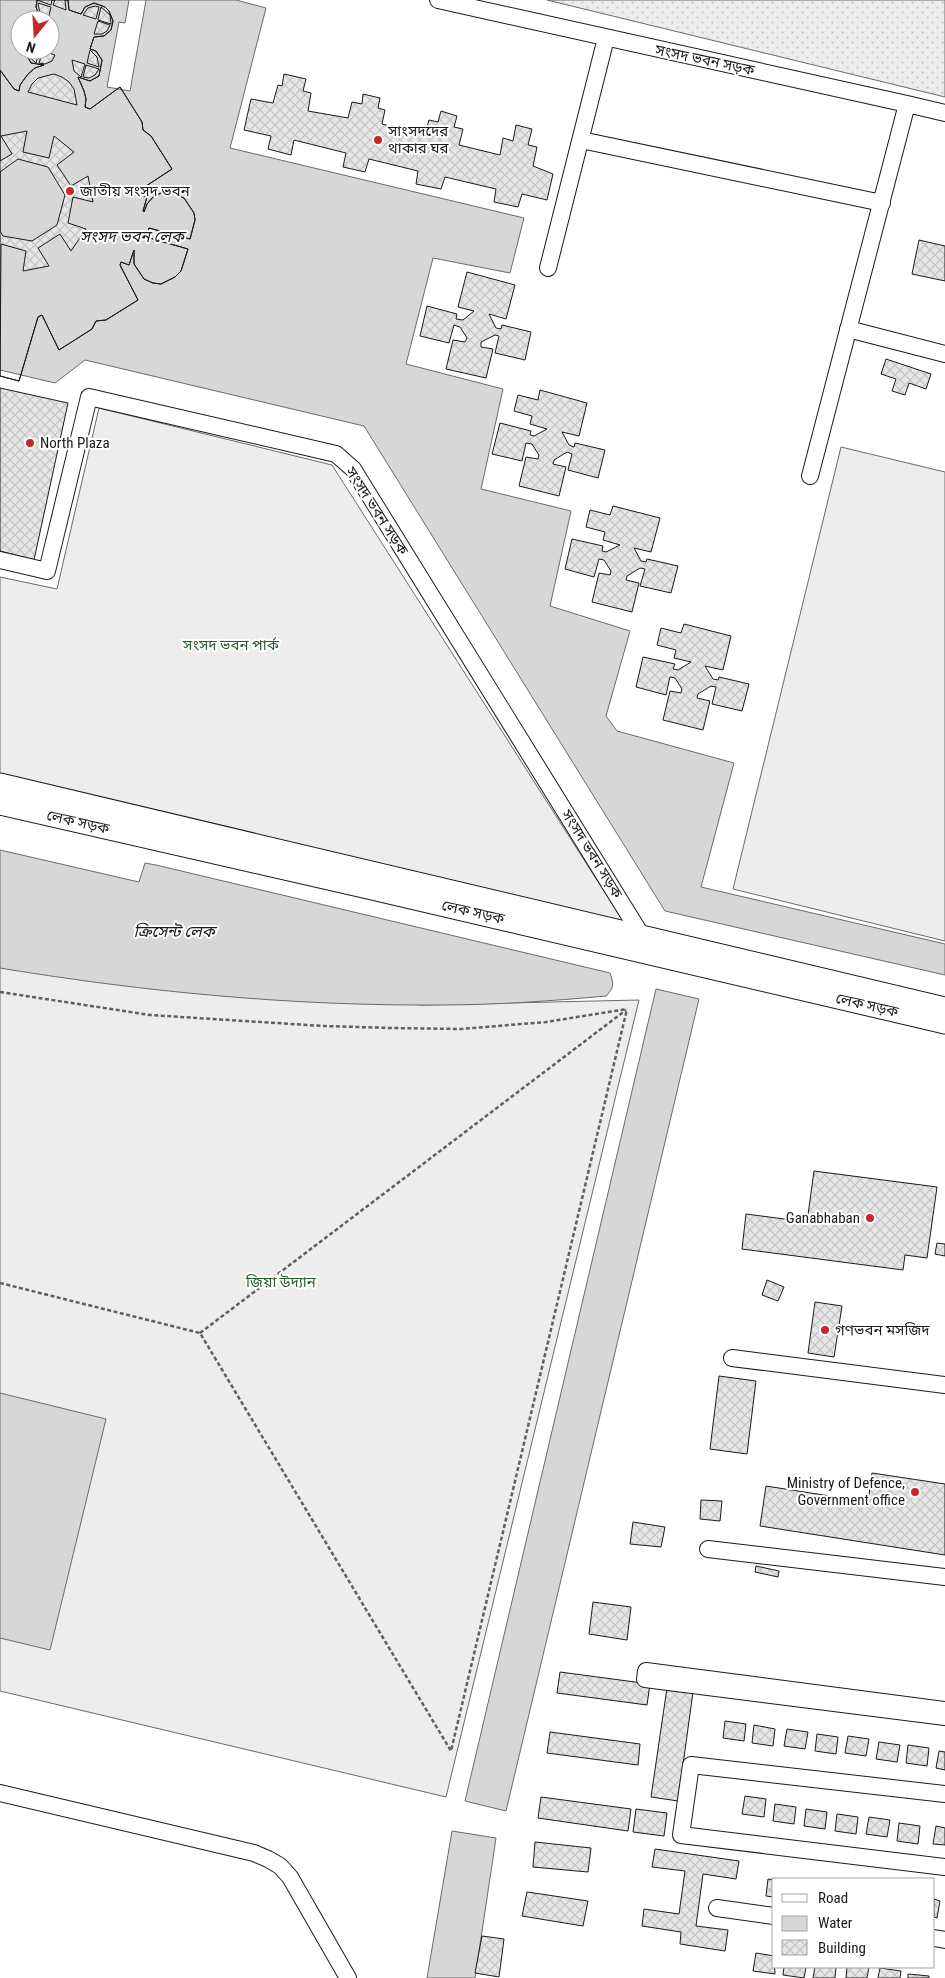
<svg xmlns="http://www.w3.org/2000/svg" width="945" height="1978" font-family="'Roboto Condensed','Noto Sans Bengali',sans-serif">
  <defs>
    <pattern id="garden-dots" width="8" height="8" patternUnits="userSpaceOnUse" patternTransform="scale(1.25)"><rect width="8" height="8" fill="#ededed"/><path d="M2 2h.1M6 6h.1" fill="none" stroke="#cbcbcb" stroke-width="1.8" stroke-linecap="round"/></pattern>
    <pattern id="building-cross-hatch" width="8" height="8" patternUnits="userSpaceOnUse" patternTransform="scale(1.25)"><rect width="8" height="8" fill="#e6e6e6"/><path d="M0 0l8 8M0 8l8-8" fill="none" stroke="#c5c5c5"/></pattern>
  </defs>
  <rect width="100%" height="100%" fill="#fff"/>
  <path fill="#ededed" stroke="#6a6a6a" d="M99,408L332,465L625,924L0,779V577L57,589Z
    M841,447L945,472V941L733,889Z
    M0,966L422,1005L639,1000L446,1797L0,1691Z"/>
  <path fill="url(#garden-dots)" stroke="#6a6a6a" d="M547,0H945V97Z"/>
  <path fill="#d7d7d7" stroke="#6a6a6a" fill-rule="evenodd" d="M0,0H236L266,8L230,148L524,218L510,273L433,258L406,364L503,389L481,489L571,511L550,606L630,631L606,716L617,731L734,763L701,887L945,944V975L665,911L364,426L85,360L55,383L0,370ZM20,20H50V50H20Z
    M0,850L139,882L145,863L156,865L610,973C614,984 614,988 606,996C551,1001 495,1005 440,1005C293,1006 145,992 0,968Z
    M656,989L699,999L506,1811L465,1801Z
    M0,1393L106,1419L50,1650L0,1638Z
    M452,1831L496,1838L475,1978H427Z"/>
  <path fill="#fff" stroke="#6a6a6a" d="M129,0H146L130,91L107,87L119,22L125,23Z"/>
  <path fill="url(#building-cross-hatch)" stroke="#1a1a1a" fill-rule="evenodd" d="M37,0L51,5L52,0H55L53,5L66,10L65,0H68L69,10L81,14L85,7L94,3L105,7L109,11L113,21L111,30L104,36L94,37L90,49L96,51L102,60L99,76L90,81L78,77L84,91L86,99L85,107L90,109L120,87L142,122L143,130L151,136L172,169L140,190L139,194L147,197L143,211L144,212L147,204L153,197L161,193H172L184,198L194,213L195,220L190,239L149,228L146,237L188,249L181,271L175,277L161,284L153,283L144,279L134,264V250L129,265L121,262L120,265L138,300L106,320L96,321L92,329L59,350L42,315L38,317L19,381L0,376L1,244L26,251L23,271L49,266L38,248L60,234L71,251L86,229L68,223L73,197L93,202L88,176L71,186L57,165L74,152L54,136L49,158L23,152L27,131L1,136L12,154L0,161V70L14,89L19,91L20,85L28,74L35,68L44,65L31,63L24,50H27L29,57L36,63L40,50H50V20L43,19L39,15L36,7ZM38,3L51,7L48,20L40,14ZM95,6L99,7L96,19L83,15L88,8ZM101,7L110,15L111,24L98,20ZM98,21L110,25L107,31L102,34H94ZM90,50L97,57L99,67L87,63ZM43,51L55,55L52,61L45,64L39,63ZM72,60L85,64L81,77L74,71ZM86,65L99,69L95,75L89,78L83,77ZM54,74L62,77L69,82L74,89L77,105L28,92L32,84L38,78Z
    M37,0H68L69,10L81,14L85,7L94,3L105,7L109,11L113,21L111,30L104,36L94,37L90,49L96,51L102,60L99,76L90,81L78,77L84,91L86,99L85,107L90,109L120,87L142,122L143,130L151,136L172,169L140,190L139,194L147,197L143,211L144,212L147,204L153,197L161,193H172L184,198L194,213L195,220L190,239L149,228L146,237L188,249L181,271L175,277L161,284L153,283L144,279L134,264V250L129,265L121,262L120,265L138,300L106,320L96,321L92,329L59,350L42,315L38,317L19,381L0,376V70L14,89L19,91L20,85L28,74L35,68L44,65L31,63L24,51L50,50V20L43,19L39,15L36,7Z
    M284,74L306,79L303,91L311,93L308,111L348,118L352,102L362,104L363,94L380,98L378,108L385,110L382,124L425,135L429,120L438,122L441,111L457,116L454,127L463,129L459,145L500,155L503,138L513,141L516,125L532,129L528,145L537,147L533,166L553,174L547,200L522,194L518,207L494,202L496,189L445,177L441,189L416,184L418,171L369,159L365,172L343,167L346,153L294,140L291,155L268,149L271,136L244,130L251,99L273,103L278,85L282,86Z
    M18,159L48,167L65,195L57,225L32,241L3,236L0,231V172Z
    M919,240L945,246V281L912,274Z
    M467,272L515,285L506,319L489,314L496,328L501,329L502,325L531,332L525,360L495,353L499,336L495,335L481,342V347L493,349L486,378L446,369L453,340L465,342L467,338L460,327L454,325L449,343L420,336L427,306L457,314L456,319L463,320L474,311L458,307Z
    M886,359L931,374L926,389L909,383L905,395L892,391L896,379L881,374Z
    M0,388L68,403L34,560L0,551Z
    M540,390L587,403L579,436L562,432L569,445L574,447L575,443L605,450L598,478L568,470L572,454L567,452L554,460L553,464L566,467L559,496L519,486L526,457L538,459L539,455L532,444L526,443L522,461L492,454L500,423L531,431L530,435L534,436L547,429L530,424L532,416L514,411L518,395L538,400Z
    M613,506L660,518L651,552L634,548L641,561L646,562L647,559L678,566L671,593L640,586L645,569L640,568L627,576L626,580L639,583L632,612L592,602L599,573L610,575L611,571L604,560L599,559L594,577L565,569L572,539L603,546L602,551L606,552L620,545L603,540L605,532L586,527L590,510L610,515Z
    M684,624L731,636L723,670L705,666L713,679L718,680L719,677L749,684L742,711L712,704L716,687L711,686L698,694L697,698L710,701L703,730L663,720L670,691L681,693L682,689L675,678L670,677L666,695L636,687L643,657L675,664L673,669L678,670L691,662L674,658L676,650L657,645L661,628L681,633Z
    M814,1171L937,1187L927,1258L905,1255L903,1270L742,1249L746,1214L807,1222Z
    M937,1243L945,1244V1256L935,1254Z
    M767,1280L784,1287L778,1301L762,1295Z
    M815,1302L842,1306L834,1357L808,1353Z
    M719,1376L756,1381L747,1454L710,1449Z
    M872,1473L945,1484V1555L760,1526L766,1486L868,1502Z
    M701,1500L722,1501L720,1521L700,1519Z
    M633,1522L665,1527L661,1547L630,1544Z
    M756,1566L779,1571L778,1577L755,1572Z
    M593,1602L631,1607L627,1640L589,1634Z
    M560,1672L650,1684L647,1705L557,1693Z
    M667,1688L693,1692L678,1801L651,1797Z
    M725,1721L746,1724L744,1741L723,1738Z
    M754,1725L775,1729L773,1746L752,1743Z
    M787,1729L808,1732L805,1749L784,1746Z
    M550,1732L640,1744L638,1765L547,1753Z
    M817,1734L838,1737L836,1754L815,1751Z
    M848,1736L869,1739L866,1756L845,1753Z
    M879,1742L900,1745L897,1762L876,1759Z
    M908,1745L929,1748L927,1766L906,1763Z
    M939,1751L945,1752V1770L936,1768Z
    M745,1796L766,1799L764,1817L742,1814Z
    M541,1797L631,1809L628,1831L538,1818Z
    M775,1804L796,1807L794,1824L773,1821Z
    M636,1809L667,1813L664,1836L633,1832Z
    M806,1809L827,1812L825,1829L804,1826Z
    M837,1814L858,1817L856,1834L835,1831Z
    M869,1817L890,1820L887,1837L866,1834Z
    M899,1823L920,1826L918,1844L897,1841Z
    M936,1826L945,1828V1845L933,1844Z
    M535,1842L591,1848L588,1872L533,1867Z
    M655,1849L739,1861L736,1879L703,1874L696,1926L728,1930L725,1951L680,1944L681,1932L642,1926L644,1909L679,1914L685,1871L652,1867Z
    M768,1879L774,1880V1897L766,1896Z
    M527,1892L588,1901L583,1926L522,1916Z
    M934,1899L940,1901L937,1918L934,1917Z
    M482,1936L504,1939L499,1977L475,1973Z
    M756,1953L774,1956L775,1974L753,1971Z
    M784,1967H806L804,1978L783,1975Z
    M815,1967H836L835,1978H813Z
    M847,1967H869L867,1978H846Z
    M880,1968L901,1971L900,1978H878Z
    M908,1974L929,1976V1978H908Z"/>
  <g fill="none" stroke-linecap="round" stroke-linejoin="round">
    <g stroke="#1a1a1a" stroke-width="18">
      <path id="minor" d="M438,0L907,104
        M581,140L882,203
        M548,268L606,38
        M848,329L945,354
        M810,476L907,104L945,113
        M0,560L47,571L89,397L336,454L353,469L645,941
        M732,1358L945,1385
        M708,1549L945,1577
        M945,1710L646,1671L645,1679L945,1717
        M0,1793L254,1853L268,1859L280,1866L290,1877L348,1978
        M945,1794L691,1765L681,1835L945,1867
        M717,1908L774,1916
        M934,1938L945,1940"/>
    </g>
    <g stroke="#1a1a1a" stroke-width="23">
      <path id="major" d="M0,784L945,1008
        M0,804L368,888L945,1023"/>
    </g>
    <path stroke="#5f5f5f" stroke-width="2.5" stroke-dasharray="4 2.5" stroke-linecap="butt" d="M0,992L150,1015L323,1026L392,1028L461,1029L546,1022L627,1009
      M0,1283L200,1333L451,1751L627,1009
      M200,1333L626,1010"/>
    <use href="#minor" stroke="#fff" stroke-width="16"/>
    <use href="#major" stroke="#fff" stroke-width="21"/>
  </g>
  <g fill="#c62828" stroke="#fff" stroke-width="2">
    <circle cx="378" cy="140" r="5"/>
    <circle cx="70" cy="191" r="5"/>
    <circle cx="30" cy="443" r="5"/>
    <circle cx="870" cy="1218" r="5"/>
    <circle cx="825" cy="1330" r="5"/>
    <circle cx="915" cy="1492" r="5"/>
  </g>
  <g text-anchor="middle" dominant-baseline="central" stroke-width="4" stroke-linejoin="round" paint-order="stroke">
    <g font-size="15" fill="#1a1a1a" stroke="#fff">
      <text transform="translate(705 60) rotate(12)">সংসদ ভবন সড়ক</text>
      <text transform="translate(377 511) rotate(57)">সংসদ ভবন সড়ক</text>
      <text transform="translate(78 822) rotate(13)">লেক সড়ক</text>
      <text transform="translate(592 854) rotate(58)">সংসদ ভবন সড়ক</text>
      <text transform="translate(473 912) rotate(13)">লেক সড়ক</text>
      <text transform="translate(867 1005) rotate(13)">লেক সড়ক</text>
    </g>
    <g font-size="15" fill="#1a1a1a" stroke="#fff" text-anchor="start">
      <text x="388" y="131">সাংসদদের<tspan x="388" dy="17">থাকার ঘর</tspan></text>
      <text x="80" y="191">জাতীয় সংসদ ভবন</text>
      <text x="40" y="443">North Plaza</text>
      <text x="860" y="1218" text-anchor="end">Ganabhaban</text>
      <text x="835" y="1330">গণভবন মসজিদ</text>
      <text x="905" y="1483" text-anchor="end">Ministry of Defence,<tspan x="905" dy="17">Government office</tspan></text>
    </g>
    <g font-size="15" fill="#2b5a34" stroke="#fff">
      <text x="231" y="645">সংসদ ভবন পার্ক</text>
      <text x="281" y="1282">জিয়া উদ্যান</text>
    </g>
    <g font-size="16" font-style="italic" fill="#1a1a1a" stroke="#fff">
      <text x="132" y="236">সংসদ ভবন লেক</text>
      <text x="174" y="931">ক্রিসেন্ট লেক</text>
    </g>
  </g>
  <rect x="772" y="1878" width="162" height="90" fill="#ffffff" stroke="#a3a3a3"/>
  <rect x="782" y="1894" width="25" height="8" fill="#ffffff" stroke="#a3a3a3"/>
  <text x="818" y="1903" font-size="15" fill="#1a1a1a">Road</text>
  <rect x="782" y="1916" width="25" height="15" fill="#d7d7d7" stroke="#a3a3a3"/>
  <text x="818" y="1928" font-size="15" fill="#1a1a1a">Water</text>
  <rect x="782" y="1940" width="25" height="15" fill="url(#building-cross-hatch)" stroke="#a3a3a3"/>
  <text x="818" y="1953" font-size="15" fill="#1a1a1a">Building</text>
  <g transform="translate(35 35) rotate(198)"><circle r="24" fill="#ffffff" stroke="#a3a3a3"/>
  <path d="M0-4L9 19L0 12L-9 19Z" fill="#c62828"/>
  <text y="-8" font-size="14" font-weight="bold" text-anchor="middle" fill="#1a1a1a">N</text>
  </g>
</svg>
